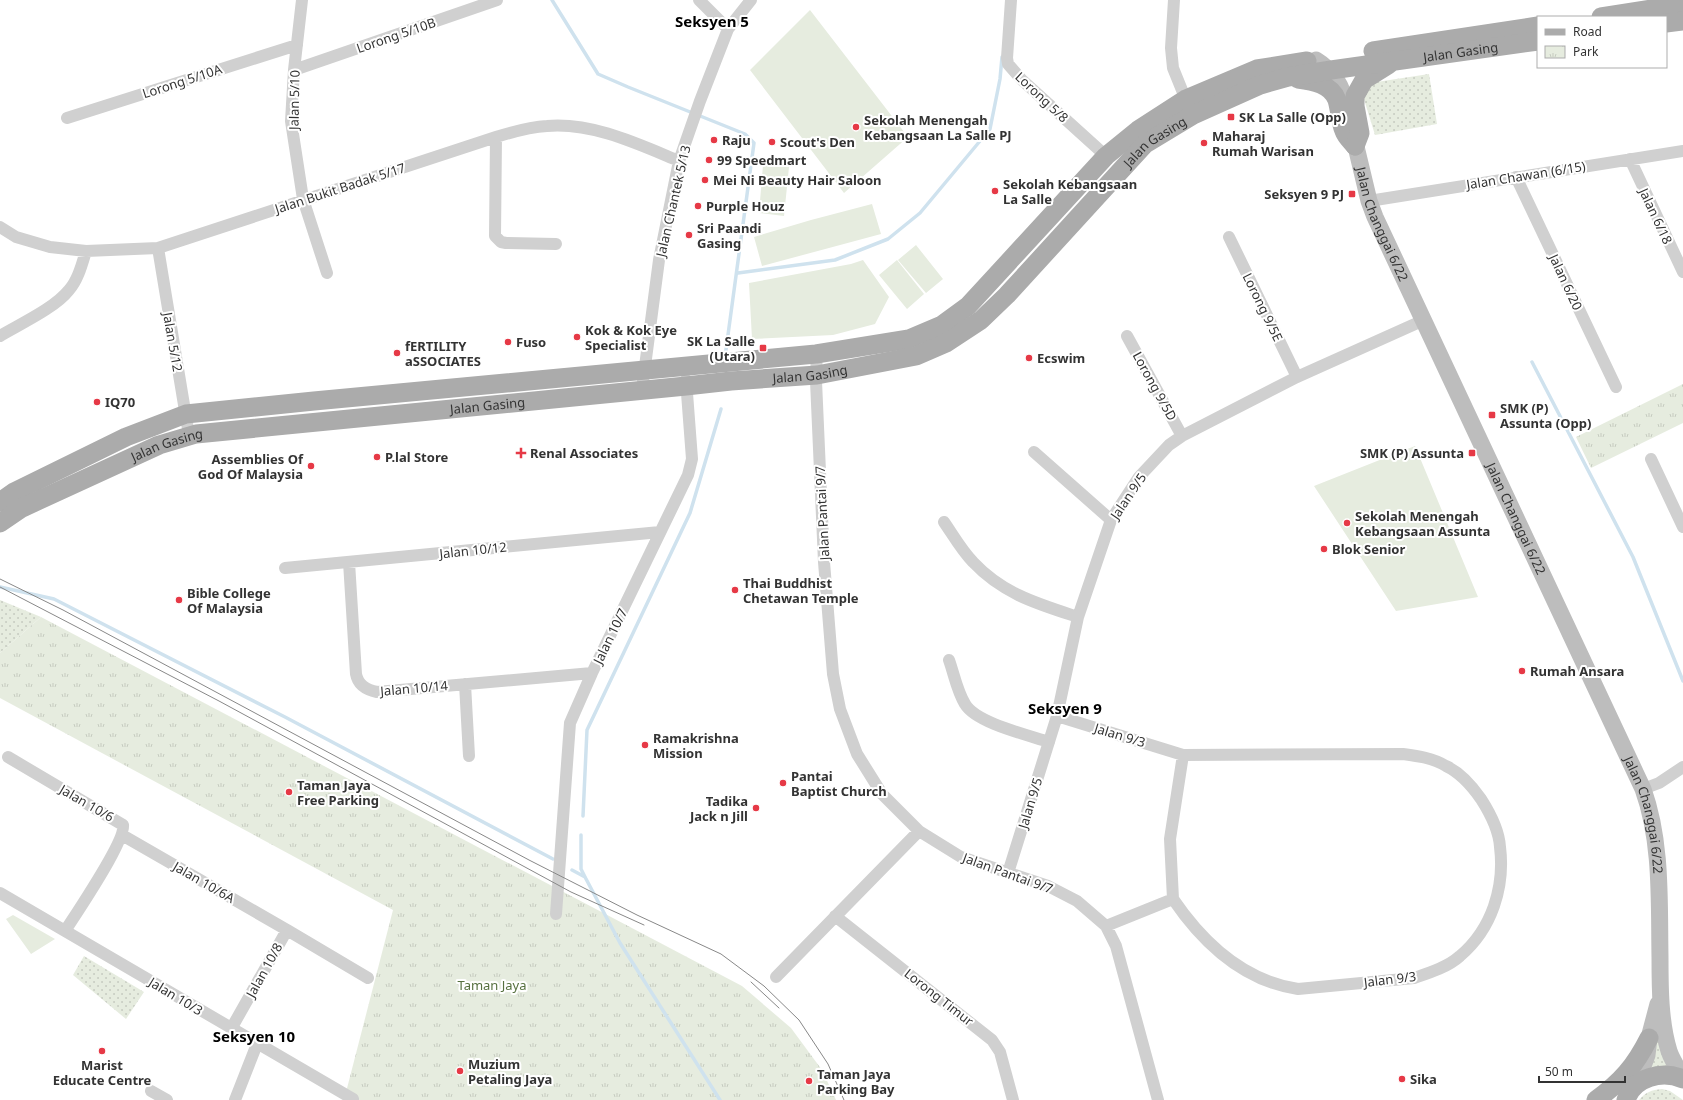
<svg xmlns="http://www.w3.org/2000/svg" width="1683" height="1100" font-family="'Noto Sans',sans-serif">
  <defs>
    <pattern id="grass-dots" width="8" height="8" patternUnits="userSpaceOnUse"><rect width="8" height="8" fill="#e6ecdf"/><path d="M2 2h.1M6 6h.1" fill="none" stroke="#c6cbc0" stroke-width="1.8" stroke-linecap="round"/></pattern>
    <pattern id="park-tufts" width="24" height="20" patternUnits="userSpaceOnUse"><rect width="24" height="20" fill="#e6ecdf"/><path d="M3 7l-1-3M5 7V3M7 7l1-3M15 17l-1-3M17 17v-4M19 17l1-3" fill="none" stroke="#c6cbc0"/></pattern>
  </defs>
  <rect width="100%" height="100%" fill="#fff"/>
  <path fill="url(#grass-dots)" d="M1429,74L1437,124L1375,135L1363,96L1370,83Z
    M0,600L41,617L0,653Z
    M84,956L144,992L126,1019L73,975Z
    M1660,1018L1676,1069H1653L1648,1063Z
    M1662,1089L1670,1091L1683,1100H1639C1646,1092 1651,1090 1662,1089Z"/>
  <path fill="url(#park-tufts)" d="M1683,384V423L1591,468L1576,437Z
    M41,617L742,986L791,1028L822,1070L836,1100H344L393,910L0,698V653Z"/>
  <path fill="#e6ecdf" d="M810,10L908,137L844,193L750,70Z
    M763,165L789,167L784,216L759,213Z
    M872,204L881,234L762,266L754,237L811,220Z
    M916,245L943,279L926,293L898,260Z
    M863,260L889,297L875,324L833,335L752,339L749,283L851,264Z
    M897,260L924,294L907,309L879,275Z
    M1415,446L1478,597L1396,611L1314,486Z
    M13,915L55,939L31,954L6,919Z"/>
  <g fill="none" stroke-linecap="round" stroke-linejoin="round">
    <path stroke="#cfe2ee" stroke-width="3.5" d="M552,0L598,74L628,87L745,134L754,143L725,357
      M738,273L835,260L888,239L920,213L990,129L1000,79L1002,57
      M1532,362L1633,557L1683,681
      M0,587L54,599L285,717L553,859
      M583,816L587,730L690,513L721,409
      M581,835V869L585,877L620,943L720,1100
      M572,870L585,877"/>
    <path stroke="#d0d0d0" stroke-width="12" d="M302,0L294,70L291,121L303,199L327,273
      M699,0L728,29
      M1011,0L1007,58L1008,64L1022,80L1106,156
      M1174,0L1171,48L1173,68L1188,105
      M294,70L497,0
      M67,118L297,45
      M496,137L495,236L501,242L506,243L556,244
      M1630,159L1683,272
      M1516,177L1616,387
      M1369,201L1683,151
      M0,227L16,237L50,247L86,251L158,248L496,137C512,132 529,127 547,126C592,122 638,144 679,161
      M1229,237L1297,377
      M158,248L189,435
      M0,336C20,324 55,308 69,290C78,280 82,264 86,251
      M1127,336L1182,436
      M816,354L817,375L816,381L824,562L833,674L840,709L857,754L882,794L919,831L961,857L1048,886L1077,901L1106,926L1116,946L1158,1100
      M642,389L659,260L679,161L700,101L728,29L751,0
      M1034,452L1111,520
      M1651,459L1683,527
      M944,522C953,535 962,551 973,562C1003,594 1038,604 1078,617
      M349,562L356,674C358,685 367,690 377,692L592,673
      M285,568L660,532
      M949,660C954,674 957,691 965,704C976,723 1028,735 1049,742
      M465,684L469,756
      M1057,716L1183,755L1403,754C1418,756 1433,758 1446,766C1461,773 1472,786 1481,799C1490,813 1499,830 1500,847C1505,887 1492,929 1460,956C1448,967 1429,973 1414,978L1298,989C1244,981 1203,943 1173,899L1106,926
      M8,757L123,825C126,840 76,914 65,931
      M1643,789L1659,783L1683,767
      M122,835L287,930
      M1008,873L1057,716L1078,617L1111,520L1139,477L1169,445L1182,436L1297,377L1424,320
      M0,893L353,1099
      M1173,899L1170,839L1183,755
      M556,914L570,723L592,673L688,475L692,459L686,380
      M835,916L992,1040L1000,1052L1013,1100
      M776,977L919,831
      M231,1029L287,930L368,978
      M151,1091L167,1100
      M235,1100L257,1044"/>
    <g stroke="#bdbdbd" stroke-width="17">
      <path d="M1316,60C1334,71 1343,87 1347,108"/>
      <path id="s1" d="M1353,134L1369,201L1375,217L1643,789C1662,842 1659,901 1660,957C1660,987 1660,1022 1669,1051C1672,1060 1678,1069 1683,1077"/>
      <path d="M1632,1089L1639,1077L1647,1055L1649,1038L1658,1004"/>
    </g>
    <g stroke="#ababab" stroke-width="19">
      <path d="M1601,17L1683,4"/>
      <path d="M1666,23L1683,21"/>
      <path d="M1373,51L1538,26"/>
      <path d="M1298,79C1313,81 1331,84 1337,100C1340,110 1340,122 1344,131C1346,137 1352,142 1355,146"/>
      <path d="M1355,146L1360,133L1355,106V96L1364,80L1388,65"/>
      <path d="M0,502L14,492L126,437L186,414L314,401L816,354L909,339L942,325L968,306L1106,156L1138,130L1186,99L1257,69L1307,61"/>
      <path id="s2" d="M0,523L22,508L159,445L196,434L686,386L731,381L817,375L916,356L946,343L981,320L1007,295L1145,144L1193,115L1260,85L1288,77L1331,70L1538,41"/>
      <path d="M1596,1100C1621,1082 1635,1066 1649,1038"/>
      <path d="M1626,1100C1634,1077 1662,1070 1683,1079"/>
    </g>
    <path stroke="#888" stroke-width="1" d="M0,579L63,610L529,860L637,915L721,954L764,986L799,1020L828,1064L844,1100
      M0,587L219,701L571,892L644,925
      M751,982L779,1008"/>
  </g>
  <g fill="#e63946" stroke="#fff" stroke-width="1.5">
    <rect x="1227" y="113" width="8" height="8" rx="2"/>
    <circle cx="856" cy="127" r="4"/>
    <circle cx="714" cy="140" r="4"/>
    <circle cx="772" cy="142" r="4"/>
    <circle cx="1204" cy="143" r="4"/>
    <circle cx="709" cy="160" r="4"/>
    <circle cx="705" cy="180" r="4"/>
    <circle cx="995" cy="191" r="4"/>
    <rect x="1348" y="190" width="8" height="8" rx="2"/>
    <circle cx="698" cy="206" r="4"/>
    <circle cx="689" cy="235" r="4"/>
    <circle cx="577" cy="337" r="4"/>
    <circle cx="508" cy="342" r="4"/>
    <rect x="759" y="344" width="8" height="8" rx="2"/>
    <circle cx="397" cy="353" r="4"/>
    <circle cx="1029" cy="358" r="4"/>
    <circle cx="97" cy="402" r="4"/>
    <rect x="1488" y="411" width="8" height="8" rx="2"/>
    <path d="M519 447h4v4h4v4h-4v4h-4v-4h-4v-4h4z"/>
    <rect x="1468" y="449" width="8" height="8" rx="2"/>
    <circle cx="377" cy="457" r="4"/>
    <circle cx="311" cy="466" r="4"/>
    <circle cx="1347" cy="523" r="4"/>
    <circle cx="1324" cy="549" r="4"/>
    <circle cx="735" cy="590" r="4"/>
    <circle cx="179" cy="600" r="4"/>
    <circle cx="1522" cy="671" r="4"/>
    <circle cx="645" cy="745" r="4"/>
    <circle cx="783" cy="783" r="4"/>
    <circle cx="289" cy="792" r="4"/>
    <circle cx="756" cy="808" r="4"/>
    <circle cx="102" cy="1051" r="4"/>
    <circle cx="460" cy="1071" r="4"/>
    <circle cx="1402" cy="1079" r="4"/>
    <circle cx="809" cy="1081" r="4"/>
  </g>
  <g text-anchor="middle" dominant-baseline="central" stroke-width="4" stroke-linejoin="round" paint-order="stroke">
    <g font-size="13" fill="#333" stroke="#fff">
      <text transform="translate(396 35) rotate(-19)">Lorong 5/10B</text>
      <text stroke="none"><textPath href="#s2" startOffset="1589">Jalan Gasing</textPath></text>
      <text transform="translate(182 81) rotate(-18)">Lorong 5/10A</text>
      <text transform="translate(1042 97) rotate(43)">Lorong 5/8</text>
      <text transform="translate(294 100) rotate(-89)">Jalan 5/10</text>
      <text stroke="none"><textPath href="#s2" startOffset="1265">Jalan Gasing</textPath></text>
      <text transform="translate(1526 175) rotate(-9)">Jalan Chawan (6/15)</text>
      <text transform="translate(340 188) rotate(-18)">Jalan Bukit Badak 5/17</text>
      <text transform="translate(673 201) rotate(-77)">Jalan Chantek 5/13</text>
      <text transform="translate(1656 216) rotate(65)">Jalan 6/18</text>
      <text stroke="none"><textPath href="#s1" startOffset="95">Jalan Changgai 6/22</textPath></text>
      <text transform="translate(1566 282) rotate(65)">Jalan 6/20</text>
      <text transform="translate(1263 307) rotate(64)">Lorong 9/5E</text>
      <text transform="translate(173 342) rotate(80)">Jalan 5/12</text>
      <text stroke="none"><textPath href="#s2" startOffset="833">Jalan Gasing</textPath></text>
      <text transform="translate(1155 386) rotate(61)">Lorong 9/5D</text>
      <text stroke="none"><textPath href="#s2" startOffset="509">Jalan Gasing</textPath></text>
      <text stroke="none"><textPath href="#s2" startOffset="185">Jalan Gasing</textPath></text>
      <text transform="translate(1128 496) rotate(-56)">Jalan 9/5</text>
      <text transform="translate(822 513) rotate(-93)">Jalan Pantai 9/7</text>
      <text stroke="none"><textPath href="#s1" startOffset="419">Jalan Changgai 6/22</textPath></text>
      <text transform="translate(473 550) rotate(-6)">Jalan 10/12</text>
      <text transform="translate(610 636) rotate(-64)">Jalan 10/7</text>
      <text transform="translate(414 688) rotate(-5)">Jalan 10/14</text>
      <text transform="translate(1120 735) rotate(17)">Jalan 9/3</text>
      <text transform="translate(87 803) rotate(30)">Jalan 10/6</text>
      <text transform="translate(1030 803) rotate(-73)">Jalan 9/5</text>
      <text stroke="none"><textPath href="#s1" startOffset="743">Jalan Changgai 6/22</textPath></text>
      <text transform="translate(1008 873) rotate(20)">Jalan Pantai 9/7</text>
      <text transform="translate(204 882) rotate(30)">Jalan 10/6A</text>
      <text transform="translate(264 970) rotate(-61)">Jalan 10/8</text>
      <text transform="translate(1390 979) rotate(-7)">Jalan 9/3</text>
      <text transform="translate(176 996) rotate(31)">Jalan 10/3</text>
      <text transform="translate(939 997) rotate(38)">Lorong Timur</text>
    </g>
    <g font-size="13" font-weight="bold" fill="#333" stroke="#fff" text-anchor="start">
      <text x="1239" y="117">SK La Salle (Opp)</text>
      <text x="864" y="120">Sekolah Menengah<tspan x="864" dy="15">Kebangsaan La Salle PJ</tspan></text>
      <text x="1212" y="136">Maharaj<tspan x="1212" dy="15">Rumah Warisan</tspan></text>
      <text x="722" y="140">Raju</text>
      <text x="780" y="142">Scout's Den</text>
      <text x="717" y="160">99 Speedmart</text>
      <text x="713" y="180">Mei Ni Beauty Hair Saloon</text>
      <text x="1003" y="184">Sekolah Kebangsaan<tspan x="1003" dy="15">La Salle</tspan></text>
      <text x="1344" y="194" text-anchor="end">Seksyen 9 PJ</text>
      <text x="706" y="206">Purple Houz</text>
      <text x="697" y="228">Sri Paandi<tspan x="697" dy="15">Gasing</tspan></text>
      <text x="585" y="330">Kok &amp; Kok Eye<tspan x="585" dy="15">Specialist</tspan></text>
      <text x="755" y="341" text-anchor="end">SK La Salle<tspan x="755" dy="15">(Utara)</tspan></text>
      <text x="516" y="342">Fuso</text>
      <text x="405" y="346">fERTILITY<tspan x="405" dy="15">aSSOCIATES</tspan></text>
      <text x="1037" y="358">Ecswim</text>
      <text x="105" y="402">IQ70</text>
      <text x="1500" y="408">SMK (P)<tspan x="1500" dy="15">Assunta (Opp)</tspan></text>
      <text x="530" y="453">Renal Associates</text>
      <text x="1464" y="453" text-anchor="end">SMK (P) Assunta</text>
      <text x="385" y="457">P.lal Store</text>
      <text x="303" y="459" text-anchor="end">Assemblies Of<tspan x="303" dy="15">God Of Malaysia</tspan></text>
      <text x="1355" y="516">Sekolah Menengah<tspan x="1355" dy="15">Kebangsaan Assunta</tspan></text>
      <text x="1332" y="549">Blok Senior</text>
      <text x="743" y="583">Thai Buddhist<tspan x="743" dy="15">Chetawan Temple</tspan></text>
      <text x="187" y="593">Bible College<tspan x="187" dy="15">Of Malaysia</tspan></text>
      <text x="1530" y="671">Rumah Ansara</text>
      <text x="653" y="738">Ramakrishna<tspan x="653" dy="15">Mission</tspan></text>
      <text x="791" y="776">Pantai<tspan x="791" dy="15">Baptist Church</tspan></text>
      <text x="297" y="785">Taman Jaya<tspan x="297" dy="15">Free Parking</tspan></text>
      <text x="748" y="801" text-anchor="end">Tadika<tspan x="748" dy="15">Jack n Jill</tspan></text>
      <text x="468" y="1064">Muzium<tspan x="468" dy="15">Petaling Jaya</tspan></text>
      <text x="102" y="1065" text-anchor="middle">Marist<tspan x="102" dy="15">Educate Centre</tspan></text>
      <text x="817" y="1074">Taman Jaya<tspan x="817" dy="15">Parking Bay</tspan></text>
      <text x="1410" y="1079">Sika</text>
    </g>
    <g font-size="13" fill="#56703f" stroke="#fff">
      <text x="492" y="985">Taman Jaya</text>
    </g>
    <g font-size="15" font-weight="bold" fill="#000" stroke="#fff">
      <text x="712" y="21">Seksyen 5</text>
      <text x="1065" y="708">Seksyen 9</text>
      <text x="254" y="1036">Seksyen 10</text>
    </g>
  </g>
  <rect x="1537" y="16" width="130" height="52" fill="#ffffff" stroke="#adadad"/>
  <rect x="1545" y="29" width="20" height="6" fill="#ababab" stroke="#adadad"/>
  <text x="1573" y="36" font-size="12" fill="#333333">Road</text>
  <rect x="1545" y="46" width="20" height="12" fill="url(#park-tufts)" stroke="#adadad"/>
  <text x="1573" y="56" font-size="12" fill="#333333">Park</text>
  <path d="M1539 1076v6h86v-6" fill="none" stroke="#333333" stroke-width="2"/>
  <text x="1545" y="1076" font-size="12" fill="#333333" stroke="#ffffff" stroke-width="3" paint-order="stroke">50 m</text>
</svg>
